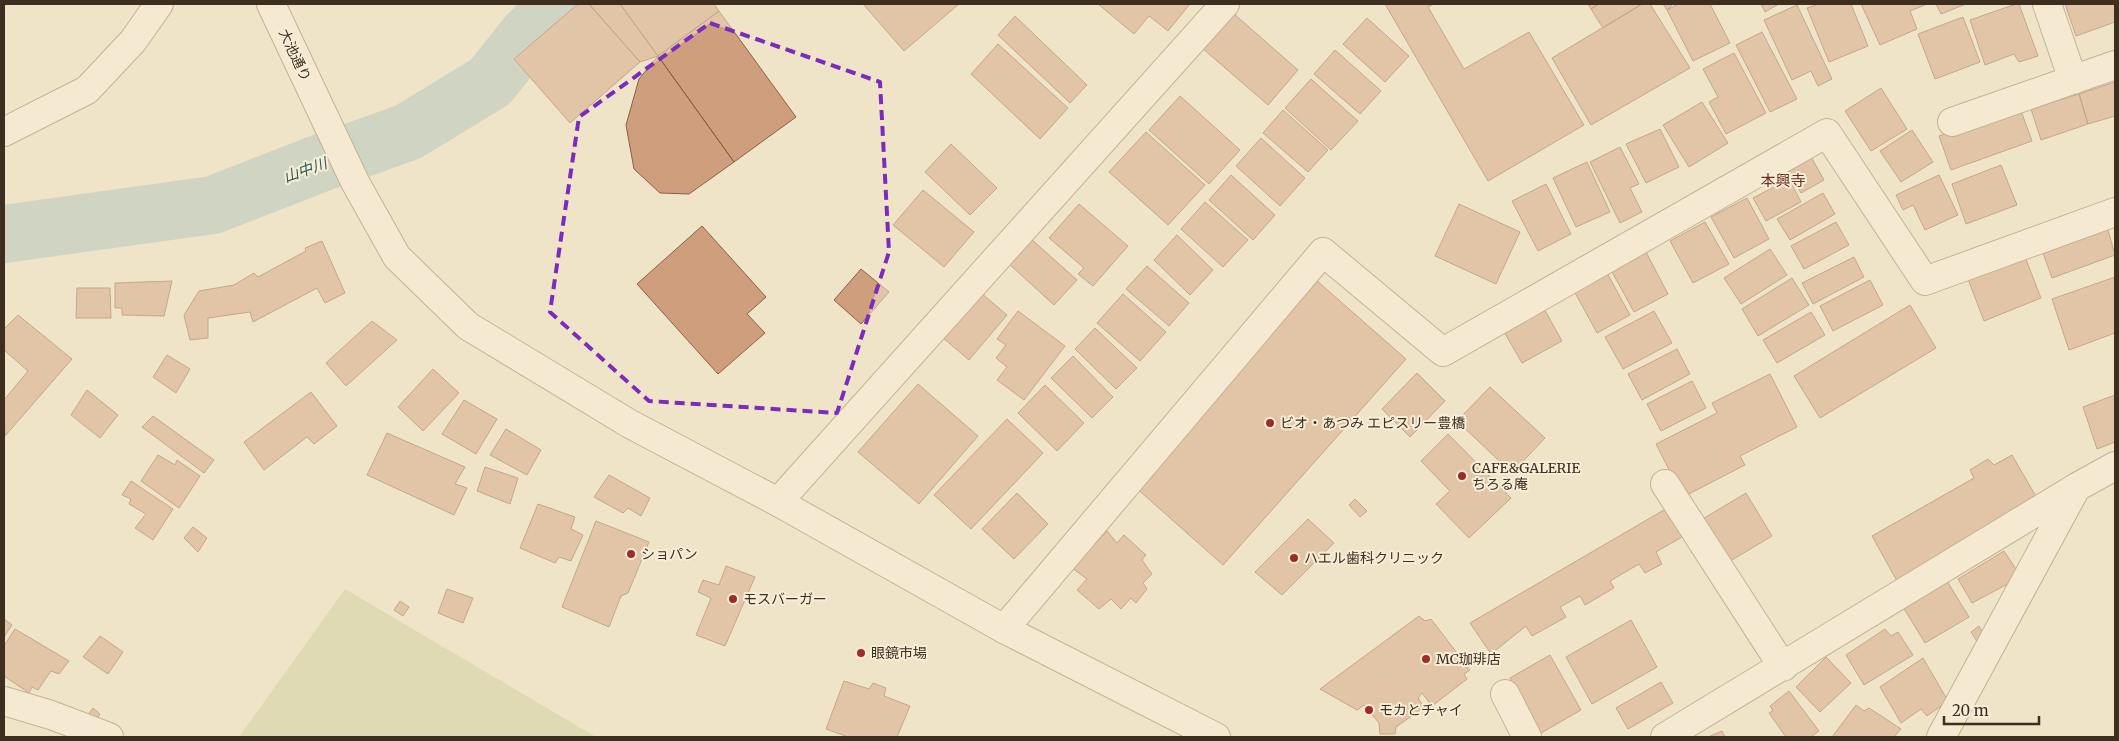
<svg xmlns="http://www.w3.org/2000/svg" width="2119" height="741" font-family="Merriweather,'Noto Sans JP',serif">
  <rect width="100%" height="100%" fill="#f0e4c8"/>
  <path fill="#c9cf9b" d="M345,589L596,737H239Z"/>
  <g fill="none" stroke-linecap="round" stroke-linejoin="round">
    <path stroke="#a9c4bc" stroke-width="58" d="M4,234L213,205L318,164L408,132L490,82L526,37L558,4"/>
  </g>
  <path fill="#cf9f7d" stroke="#8d5f41" d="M578,4H589L640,62L570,123L514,59Z
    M589,4H620L658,56L640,62Z
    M620,4H714L719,11L658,56Z
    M863,4H959L904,51Z
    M1098,4H1190L1168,31L1149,16L1134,34Z
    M1385,4H1434L1428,7L1464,69L1529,32L1584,125L1488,181Z
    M1588,4H1599L1591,9Z
    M1599,4H1642L1603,28L1591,9Z
    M1642,4H1650L1690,68L1591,125L1552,58Z
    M1663,4H1673L1667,10Z
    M1678,4H1710L1730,43L1693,61L1667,10Z
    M1761,4H1779L1765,12Z
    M1819,4H1851L1868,46L1829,62L1807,8Z
    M1861,4H1924L1925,5L1910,11L1917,29L1880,45Z
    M1936,4H1966L1941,14Z
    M2016,4H2019L2038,56L2019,62L2014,54L1985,65L1970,20Z
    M2065,4H2115V22L2076,36Z
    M1797,5L1832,79L1818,86L1811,71L1792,80L1764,20Z
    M719,11L796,117L734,162L658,56Z
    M1233,13L1298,70L1268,105L1202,48Z
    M1015,16L1087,85L1070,103L998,35Z
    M1963,17L1980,62L1935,79L1918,34Z
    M1367,18L1409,56L1385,82L1343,44Z
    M1762,32L1797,99L1770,112L1736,45Z
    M998,44L1068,108L1040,139L971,74Z
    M1335,50L1381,91L1360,114L1314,74Z
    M1734,53L1766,113L1726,134L1709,102L1718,97L1703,69Z
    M658,56L734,162L689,194L660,193L634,169L626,125L639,79Z
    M1311,79L1358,121L1331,150L1285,108Z
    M2115,82V116L2088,124L2079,94Z
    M1881,88L1907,129L1871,151L1845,111Z
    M2079,94L2088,124L2041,140L2031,109Z
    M1180,96L1240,150L1209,184L1149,130Z
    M1702,102L1728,143L1689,167L1663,125Z
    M2020,108L2032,141L1951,170L1939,136Z
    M1283,110L1328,150L1308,172L1263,133Z
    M1660,129L1679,167L1646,183L1626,144Z
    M1912,130L1933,162L1901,182L1880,151Z
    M1146,132L1205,185L1168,225L1109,172Z
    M1261,138L1305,178L1280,206L1236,166Z
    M951,144L997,188L970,215L925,172Z
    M1620,147L1639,184L1630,188L1642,212L1620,223L1590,162Z
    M1809,153L1824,180L1801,193L1786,166Z
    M1587,162L1610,212L1576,227L1553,178Z
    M2001,165L2017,205L1966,224L1952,184Z
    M1231,175L1275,215L1253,240L1209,200Z
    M1939,175L1958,215L1925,230L1913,205L1903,210L1896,195Z
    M1789,179L1801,202L1766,221L1753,198Z
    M1546,184L1571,234L1538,251L1512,201Z
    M923,190L974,232L944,267L893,225Z
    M1823,193L1835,214L1790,240L1777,219Z
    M1747,198L1769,239L1734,258L1711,217Z
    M1205,202L1248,240L1223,267L1181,229Z
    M1079,204L1128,246L1093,286L1078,274L1084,268L1049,238Z
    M1459,204L1520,232L1496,284L1435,256Z
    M1705,222L1729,264L1693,283L1670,241Z
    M1836,222L1849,245L1804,269L1791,246Z
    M702,226L766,297L747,314L765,333L718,374L637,284Z
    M2108,230L2115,255L2052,278L2043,253Z
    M1177,235L1213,270L1190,295L1154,260Z
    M1030,238L1077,280L1054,305L1008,263Z
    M322,241L345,293L325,303L317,288L253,322L250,312L208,318V338L190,340L184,315L199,291L234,285L254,273L258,277L306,251L305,248Z
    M1770,249L1787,275L1741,304L1724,278Z
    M1646,252L1668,294L1634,312L1611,270Z
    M1854,257L1864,277L1813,304L1802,283Z
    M2025,257L2041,298L1984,321L1968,279Z
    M1147,266L1189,303L1169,326L1126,289Z
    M861,269L889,292L861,324L834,300Z
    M1606,271L1630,315L1597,333L1573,289Z
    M2115,277V333L2069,350L2052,299Z
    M1792,278L1809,305L1758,336L1742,309Z
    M1316,280L1406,359L1223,565L1134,486Z
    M1870,280L1883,305L1833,331L1820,306Z
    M172,281L164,316L122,315V308H115V283Z
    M77,288H110L111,318H76Z
    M980,292L1007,315L969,360L942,337Z
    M1123,294L1166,332L1140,361L1097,323Z
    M1910,305L1936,348L1820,418L1794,376Z
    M1543,307L1562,341L1522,363L1503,330Z
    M1018,311L1065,346L1024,400L997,380L1007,367L996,358L1006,345L997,339Z
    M1654,311L1672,343L1623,369L1605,337Z
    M1811,312L1825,335L1777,363L1763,340Z
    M18,315L72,359L5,436L4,400L28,371L4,350V329Z
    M372,321L397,340L346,386L326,363Z
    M1095,328L1137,368L1116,389L1075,349Z
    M1677,349L1690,374L1642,400L1628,374Z
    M167,355L190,369L176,393L153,377Z
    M1073,356L1113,397L1092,418L1051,378Z
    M433,369L459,393L423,431L398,407Z
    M1417,373L1445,401L1410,437L1382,409Z
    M1770,374L1797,427L1740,456L1745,465L1683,497L1656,444L1717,413L1712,403Z
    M1692,381L1706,408L1661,431L1647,404Z
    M918,384L978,436L919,504L858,452Z
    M1045,385L1084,423L1057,451L1018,413Z
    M1490,387L1545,438L1512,473L1457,421Z
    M87,390L118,415L100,438L71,415Z
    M311,392L337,426L314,444L307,437L264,470L244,442Z
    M2115,395V442L2097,449L2083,407Z
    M464,400L497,419L476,454L442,434Z
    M153,416L214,460L204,473L142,427Z
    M1007,419L1043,453L971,529L934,495Z
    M506,429L541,450L527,475L490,455Z
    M387,433L465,467L455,484L467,488L454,515L367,475Z
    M1448,434L1511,498L1469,538L1436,504L1450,491L1421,461Z
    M158,455L175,465L177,460L200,476L179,508L141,481Z
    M2012,455L2038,500L1897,581L1872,536L1974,478L1970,470L1988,459L1994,465Z
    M485,467L518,478L510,504L477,491Z
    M609,475L650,498L641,516L628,508L623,513L594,497Z
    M131,481L173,509L153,540L135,528L146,514L129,504L131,499L122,495Z
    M1017,493L1048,524L1014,559L982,529Z
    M1746,493L1772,536L1727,563L1701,520Z
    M1355,499L1367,511L1360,517L1349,505Z
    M538,504L575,517L571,529L583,535L571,561L559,557L555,563L520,548Z
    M1669,507L1687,534L1656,552L1662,564L1645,573L1639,564L1610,581L1614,588L1585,605L1580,596L1560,607L1566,617L1532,636L1526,626L1491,654L1470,623Z
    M1308,519L1334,543L1282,595L1255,572Z
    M596,521L649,542L628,593L621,596L609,627L562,607Z
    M193,527L207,538L198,552L184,538Z
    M1107,531L1117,543L1124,535L1146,555L1142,560L1152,574L1143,583L1147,589L1136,603L1131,598L1121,609L1111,599L1099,609L1077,590L1087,579L1072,568Z
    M2004,551L2021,577L1972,603L1958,579Z
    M726,566L755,577L725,646L696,635L711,598L698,592L703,580L719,585Z
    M1947,581L1969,617L1925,643L1903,607Z
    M447,589L473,598L463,623L438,613Z
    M400,601L409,607L403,616L394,610Z
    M1419,616L1425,621L1431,619L1470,670L1464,674L1467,679L1432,706L1422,693L1418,698L1424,707L1396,727L1395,734H1380L1379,723L1364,705L1357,710L1320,689Z
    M4,619L12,625L4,637Z
    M1631,620L1657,667L1592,704L1566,657Z
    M1979,626L1985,638L1978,643L1971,632Z
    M15,629L69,661L59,674L51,671L38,690L32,687L29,693L4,676V646Z
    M1885,629L1891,636L1898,632L1913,655L1864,685L1846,655Z
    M100,636L123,652L108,674L83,657Z
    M1550,655L1581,710L1541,733L1510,678Z
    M1826,657L1851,683L1820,712L1796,687Z
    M1923,658L1948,701L1927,716L1921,709L1901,723L1880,687Z
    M844,681L869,689L873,683L886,688L884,696L910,706L897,737H848L826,729Z
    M1661,682L1673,703L1628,729L1616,708Z
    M1789,691L1819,731L1811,737H1786L1769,713L1773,711L1770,706Z
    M1856,705L1864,711L1869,708L1901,729L1894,737H1832Z
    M93,708L100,714L97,718L88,715Z
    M1722,731L1725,737H1708Z"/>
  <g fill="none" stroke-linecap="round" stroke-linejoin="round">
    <g stroke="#8d765c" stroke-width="30">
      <path id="minor" d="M2047,4L2073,80
        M1952,122L2115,65
        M4,132L87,90L133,41L159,4
        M1665,484L1783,667
        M778,502L1225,4
        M1004,629L1323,252L1443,352L1827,133L1925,281L2115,212
        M1505,694L1527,737
        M4,701L51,715L109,737
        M1665,737L2077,487L2115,466
        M1941,737L2076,488"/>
    </g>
    <g stroke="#8d765c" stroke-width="30">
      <path id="tertiary" d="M271,4L355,182L397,257L468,326L630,424L778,502L1004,629L1216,737"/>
    </g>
    <use href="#minor" stroke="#faf1dc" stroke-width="28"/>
    <use href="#tertiary" stroke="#faf1dc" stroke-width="28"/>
  </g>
  <path d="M0 0H2119V741H0ZM710,23L880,82L889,252L837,413L649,401L550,312L579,117Z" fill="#f0e4c8" fill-opacity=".55" fill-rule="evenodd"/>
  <path fill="none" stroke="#7b2cbf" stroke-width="4" stroke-dasharray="10 6" stroke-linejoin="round" d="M710,23L880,82L889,252L837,413L649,401L550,312L579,117Z"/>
  <g fill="#9e2a2b" stroke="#f7eed8" stroke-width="2">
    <circle cx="1270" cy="423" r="5"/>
    <circle cx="1462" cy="476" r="5"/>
    <circle cx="631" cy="554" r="5"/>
    <circle cx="1294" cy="558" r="5"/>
    <circle cx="733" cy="599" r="5"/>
    <circle cx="861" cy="653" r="5"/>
    <circle cx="1426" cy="659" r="5"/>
    <circle cx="1369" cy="710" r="5"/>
  </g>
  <g text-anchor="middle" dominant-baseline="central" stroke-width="4" stroke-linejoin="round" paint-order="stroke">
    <g font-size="14" fill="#3d2e20" stroke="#f7eed8">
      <text transform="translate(295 55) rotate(65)">大池通り</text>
    </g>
    <g font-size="14" fill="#3d2e20" stroke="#f7eed8" text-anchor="start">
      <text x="1280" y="423">ビオ・あつみ エピスリー豊橋</text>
      <text x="1472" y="468">CAFE&amp;GALERIE<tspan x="1472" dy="16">ちろる庵</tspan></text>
      <text x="641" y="554">ショパン</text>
      <text x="1304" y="558">ハエル歯科クリニック</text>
      <text x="743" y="599">モスバーガー</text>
      <text x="871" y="653">眼鏡市場</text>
      <text x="1436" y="659">MC珈琲店</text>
      <text x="1379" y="710">モカとチャイ</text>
    </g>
    <g font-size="15" font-style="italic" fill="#2f5d5a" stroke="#f7eed8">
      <text transform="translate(305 170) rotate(-20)">山中川</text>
    </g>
    <g font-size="15" fill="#6b2e1e" stroke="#f7eed8">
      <text x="1783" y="180">本興寺</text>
    </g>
  </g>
  <rect width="2119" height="741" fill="none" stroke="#3d2e20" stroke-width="10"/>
  <path d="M1944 716v8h95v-8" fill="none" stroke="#3d2e20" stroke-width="2.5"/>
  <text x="1952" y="716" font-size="15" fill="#3d2e20" stroke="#f7eed8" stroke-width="4" paint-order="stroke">20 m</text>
</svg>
